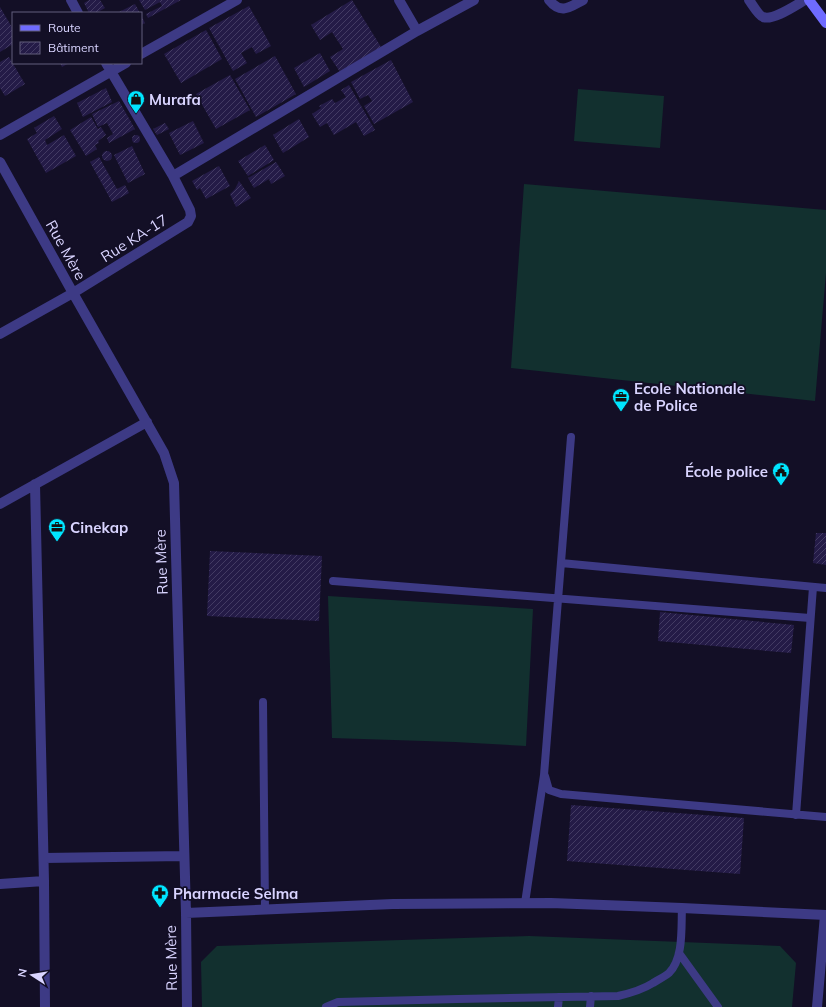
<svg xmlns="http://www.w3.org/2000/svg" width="826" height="1007" font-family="Mulish,sans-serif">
  <defs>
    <pattern id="building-hatch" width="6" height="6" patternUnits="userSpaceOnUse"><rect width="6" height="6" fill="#241b47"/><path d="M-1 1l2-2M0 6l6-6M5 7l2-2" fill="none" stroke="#433b63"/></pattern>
  </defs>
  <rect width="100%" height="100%" fill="#130f26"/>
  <path fill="#12302f" d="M578,89L664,96L660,148L574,141Z
    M524,184L826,210V273L815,401L511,368Z
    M328,596L533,609L526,746L455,742L332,738Z
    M529,936L780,946L796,963L792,1007H202L201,962L217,946Z"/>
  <path fill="url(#building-hatch)" d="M89,0H100L105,8L96,13H89L84,3Z
    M139,0H181L148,18L146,14L162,6L160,2L145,10Z
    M352,0L381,47L340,72L330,57L343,49L332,32L320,40L311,25Z
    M135,4L140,13H117Z
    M249,6L271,46L256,54L252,47L241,53L247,63L233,71L209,28Z
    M0,7L13,29V44L0,52Z
    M141,15L145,23L141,25Z
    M206,30L222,59L181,83L164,54Z
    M320,53L330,71L304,87L294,68Z
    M275,56L296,94L256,117L235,79Z
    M9,57L25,84L5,96L0,88V62Z
    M391,60L413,102L374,124L364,106L372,101L368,95L360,99L351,82Z
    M60,63H69L62,67Z
    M230,75L250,110L216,129L196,94Z
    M349,85L375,130L364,136L356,122L334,135L327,123L320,127L312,114L321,108L319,106L332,99L335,103L346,97L341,90Z
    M106,88L112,102L83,117L77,103Z
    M119,101L135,129L109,143L107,138L113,134L107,123L98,127L92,114Z
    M54,116L62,129L45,140L47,145L64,135L76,156L46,173L27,139L37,133L34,128Z
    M91,117L98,129L101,127L106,135L98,141L99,143L95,145L97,149L86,156L70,130Z
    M299,119L309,137L283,153L273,135Z
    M193,121L204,143L180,155L169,133Z
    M165,123L169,129L157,135L153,129Z
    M132 139a4 4 0 1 1 8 0a4 4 0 1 1-8 0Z
    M265,145L274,160L248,176L238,161Z
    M132,146L145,174L128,183L114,155Z
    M102 156a5 5 0 1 1 10 0a5 5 0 1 1-10 0Z
    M99,157L117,189L125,185L129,193L112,202L90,162Z
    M276,162L285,176L271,184L269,179L254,188L248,178Z
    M219,166L230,186L206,199L200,188L197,190L192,181Z
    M239,181L251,198L236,207L230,194L235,189Z
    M816,533H826V565L813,563Z
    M210,551L322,556L319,621L207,616Z
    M660,612L794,625L791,653L658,641Z
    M571,805L744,818L740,874L567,861Z"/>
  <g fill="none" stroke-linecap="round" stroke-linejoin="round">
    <path stroke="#3d3a85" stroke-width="8" d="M561,563L826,588
      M333,581L810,618
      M263,702L265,910
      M545,776L549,790L561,794L826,817
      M796,815L813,587
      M525,903L544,775L571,437
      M679,953L718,1007
      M326,1007L338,1002L458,999L618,996C631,993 642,990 653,983C658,980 664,977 669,973C684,958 681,927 682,908
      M558,1007L559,997
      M590,1007L591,996"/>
    <path stroke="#3d3a85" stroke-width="10" d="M71,0L78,13
      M399,0L417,31
      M549,0C561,15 570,7 583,0
      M749,0C752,4 759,16 763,17C773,21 796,5 805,0
      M141,54L237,0
      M0,135L126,63
      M0,162L73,293L164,453L174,483L186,913L187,1007
      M173,176L417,31L474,0
      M0,334L73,293L188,222L191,216L190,210L173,176L106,63
      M35,484L44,881L45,1007
      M0,504L147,422
      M44,858L184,856
      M0,884L44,881
      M186,913L393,904L551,903L682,908L826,915
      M817,1007L825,915"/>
    <path stroke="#6f6bff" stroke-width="10" d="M809,0L826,23"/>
  </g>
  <defs>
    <g id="shop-pin" transform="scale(0.9)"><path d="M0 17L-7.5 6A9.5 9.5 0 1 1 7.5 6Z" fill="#00e5ff" stroke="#130f26"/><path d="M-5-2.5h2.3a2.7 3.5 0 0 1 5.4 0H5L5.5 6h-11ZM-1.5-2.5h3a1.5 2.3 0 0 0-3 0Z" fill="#111"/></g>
    <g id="office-pin" transform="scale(0.9)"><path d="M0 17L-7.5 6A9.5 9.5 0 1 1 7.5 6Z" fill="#00e5ff" stroke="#130f26"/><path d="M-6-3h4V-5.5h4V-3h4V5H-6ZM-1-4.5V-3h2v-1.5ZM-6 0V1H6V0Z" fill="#111"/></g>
    <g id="civic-pin" transform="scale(0.9)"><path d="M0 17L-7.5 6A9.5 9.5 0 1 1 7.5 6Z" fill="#00e5ff" stroke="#130f26"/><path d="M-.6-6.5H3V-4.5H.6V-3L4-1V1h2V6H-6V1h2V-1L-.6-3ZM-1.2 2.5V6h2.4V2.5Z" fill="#111"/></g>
    <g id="pharmacy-pin" transform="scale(0.9)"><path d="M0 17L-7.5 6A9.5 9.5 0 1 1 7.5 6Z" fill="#00e5ff" stroke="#130f26"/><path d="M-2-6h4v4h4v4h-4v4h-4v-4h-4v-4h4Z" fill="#111"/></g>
  </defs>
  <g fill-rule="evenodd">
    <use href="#shop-pin" x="136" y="99"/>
    <use href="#office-pin" x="621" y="397"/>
    <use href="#civic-pin" x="781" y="471"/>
    <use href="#office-pin" x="57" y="527"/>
    <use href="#pharmacy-pin" x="160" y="893"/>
  </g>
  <g text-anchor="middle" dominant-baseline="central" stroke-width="3.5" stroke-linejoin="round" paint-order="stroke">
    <g font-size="15" font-weight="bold" fill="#d9d4ff" stroke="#130f26" text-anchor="start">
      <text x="149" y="99">Murafa</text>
      <text x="634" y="388">Ecole Nationale<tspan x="634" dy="17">de Police</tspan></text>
      <text x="768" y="471" text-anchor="end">École police</text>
      <text x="70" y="527">Cinekap</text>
      <text x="173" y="893">Pharmacie Selma</text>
    </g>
    <g font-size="15" fill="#d9d4ff" stroke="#130f26">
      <text transform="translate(134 238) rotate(-32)">Rue KA-17</text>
      <text transform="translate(66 250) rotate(61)">Rue Mère</text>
      <text transform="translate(161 562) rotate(-92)">Rue Mère</text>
      <text transform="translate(171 958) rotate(-91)">Rue Mère</text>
    </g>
  </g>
  <rect x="12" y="12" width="130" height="52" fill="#130f26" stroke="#625e7d"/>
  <rect x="20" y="25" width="20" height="6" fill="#6f6bff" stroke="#625e7d"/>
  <text x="48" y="32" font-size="12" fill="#d9d4ff">Route</text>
  <rect x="20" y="42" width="20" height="12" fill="url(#building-hatch)" stroke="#625e7d"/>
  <text x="48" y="52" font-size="12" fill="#d9d4ff">Bâtiment</text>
  <g transform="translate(32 975) rotate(282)" stroke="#130f26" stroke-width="3" paint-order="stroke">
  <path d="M0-3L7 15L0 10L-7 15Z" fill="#d9d4ff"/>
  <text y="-6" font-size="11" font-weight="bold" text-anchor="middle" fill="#d9d4ff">N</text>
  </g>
</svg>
